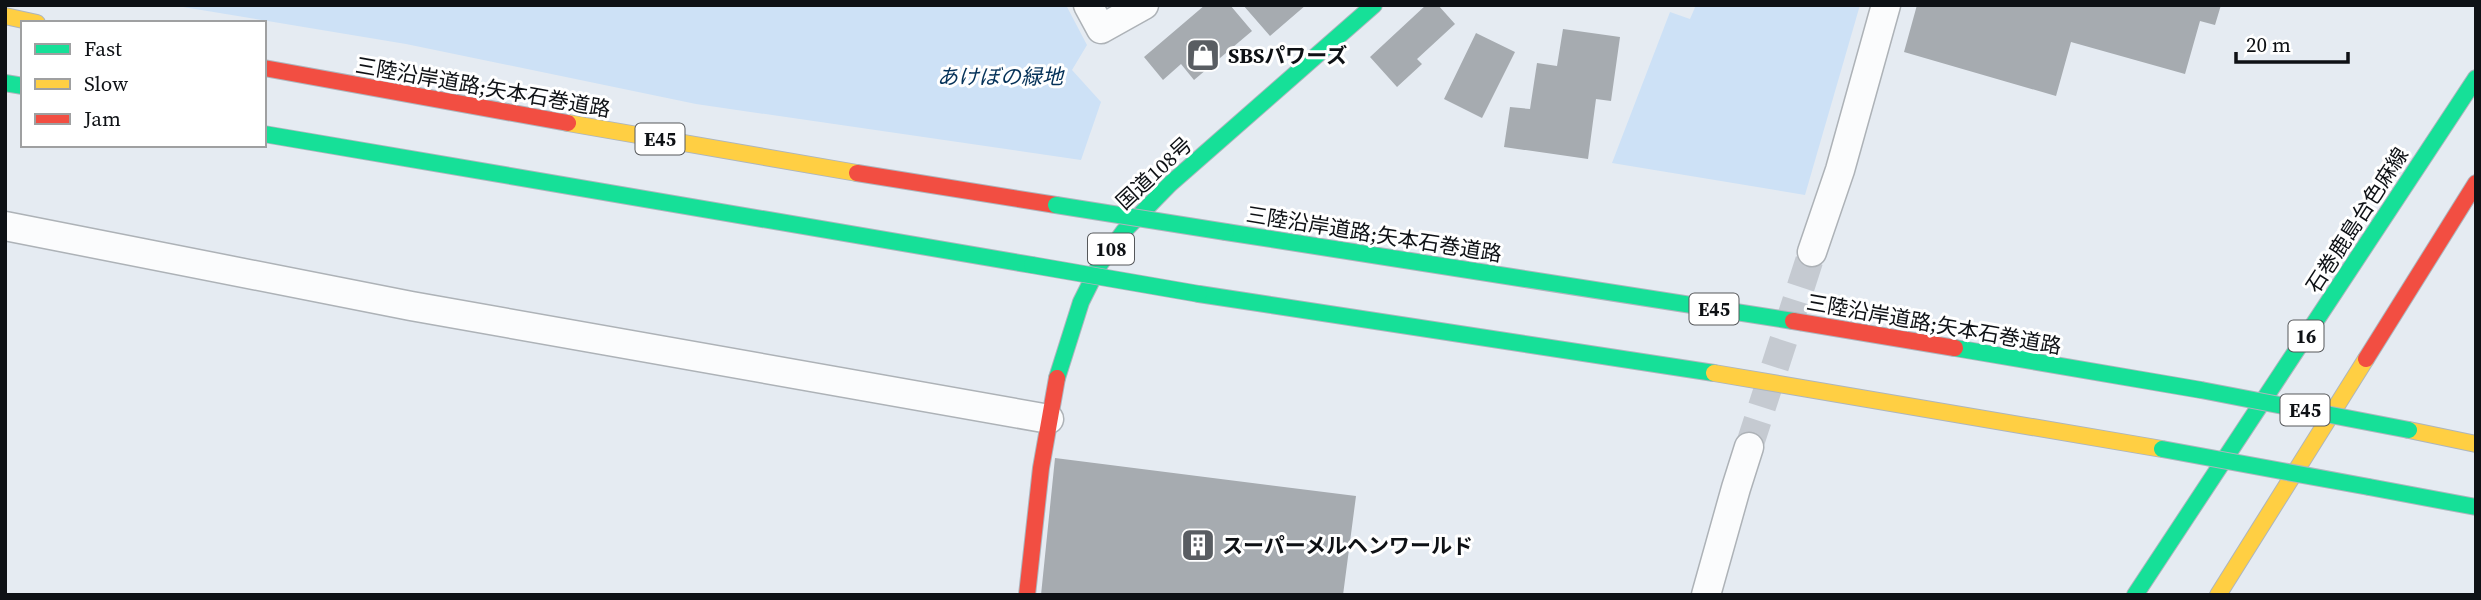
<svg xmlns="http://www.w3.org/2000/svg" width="2481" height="600" font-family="'Source Serif 4','Noto Sans JP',serif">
  <rect width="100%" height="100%" fill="#e5ebf2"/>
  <path fill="#cde1f6" d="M171,5H1066L1087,45L1072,70L1101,102L1081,160L696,104L406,44Z
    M1696,5H1860L1805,195L1612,163L1670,12L1690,19Z"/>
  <path fill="#a6abb0" d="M1205,5H1230L1252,31L1194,80L1181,64L1163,80L1144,57Z
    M1243,5H1306L1270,36Z
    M1426,5H1438L1455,24L1417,59L1422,64L1397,87L1370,57Z
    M1917,5H2221L2215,25L2200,21L2185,74L2071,42L2056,96L1904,52Z
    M1563,29L1620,37L1611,101L1596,99L1588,159L1504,147L1510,107L1530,109L1537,63L1557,66Z
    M1476,33L1515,52L1482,118L1444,99Z
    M1055,458L1356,496L1343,595H1041Z"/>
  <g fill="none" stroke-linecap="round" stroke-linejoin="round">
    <path stroke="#c5cad1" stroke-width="28" stroke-dasharray="28 14" stroke-linecap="butt" d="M1749,447L1812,252"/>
    <g stroke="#adb2b7" stroke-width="31">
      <path id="street" d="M1088,5L1101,29L1144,5
        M5,226L411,306L1049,419
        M1812,252L1840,170L1886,5
        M1706,595L1736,488L1749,447"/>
    </g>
    <g stroke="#adb5bd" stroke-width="18">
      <path id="fast" d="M5,83L23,86
        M264,134L1032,265
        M1226,232L1793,321
        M1199,294L1714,373
        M1955,348L2201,390
        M1057,378L1081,302L1100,264L1124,231L1170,184L1374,5
        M2369,487L2476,507
        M2135,595L2476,78"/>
    </g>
    <g stroke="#adb5bd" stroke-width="18">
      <path id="slow" d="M5,16L37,23
        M568,123L857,173
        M1714,373L2162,449
        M2409,430L2476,444
        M2218,595L2366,359"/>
    </g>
    <g stroke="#adb5bd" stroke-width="18">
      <path id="jam" d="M264,68L568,123
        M857,173L1056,205
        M1793,321L1955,348
        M2366,359L2476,183
        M1027,595L1041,468L1057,378"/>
    </g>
    <use href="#street" stroke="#fbfcfd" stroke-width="28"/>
    <use href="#fast" stroke="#16e098" stroke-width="16"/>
    <use href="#slow" stroke="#ffcf43" stroke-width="16"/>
    <use href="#jam" stroke="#f24e42" stroke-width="16"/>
    <g stroke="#adb5bd" stroke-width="18" stroke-linecap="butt">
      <path id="fast-bridge" d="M1056,205L1226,232
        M1032,265L1199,294
        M2201,390L2409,430
        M2162,449L2369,487"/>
    </g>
    <use href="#fast-bridge" stroke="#16e098" stroke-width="16"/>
  </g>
  <defs>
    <g id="shop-square" transform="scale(1.75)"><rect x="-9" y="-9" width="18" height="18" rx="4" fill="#595d62" stroke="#fff"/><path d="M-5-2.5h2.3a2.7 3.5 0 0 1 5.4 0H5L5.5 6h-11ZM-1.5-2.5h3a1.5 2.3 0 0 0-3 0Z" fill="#fff"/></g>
    <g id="building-square" transform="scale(1.75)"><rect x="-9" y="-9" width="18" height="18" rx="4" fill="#595d62" stroke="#fff"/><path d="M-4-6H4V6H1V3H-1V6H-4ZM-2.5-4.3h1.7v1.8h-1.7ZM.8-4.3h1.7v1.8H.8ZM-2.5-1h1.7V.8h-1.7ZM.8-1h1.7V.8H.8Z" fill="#fff"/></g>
  </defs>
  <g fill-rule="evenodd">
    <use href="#shop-square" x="1203" y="55"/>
    <use href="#building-square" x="1198" y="545"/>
  </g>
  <g text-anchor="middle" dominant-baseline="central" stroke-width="6" stroke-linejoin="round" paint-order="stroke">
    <g fill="#fff" stroke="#56585b" stroke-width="2">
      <rect x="635.5" y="123.5" width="49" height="31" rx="5"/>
      <rect x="1088" y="233.5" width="46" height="31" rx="5"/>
      <rect x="1689.5" y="293.5" width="49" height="31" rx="5"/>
      <rect x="2288.5" y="320.5" width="35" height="31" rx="5"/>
      <rect x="2280.5" y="394.5" width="49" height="31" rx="5"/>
    </g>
    <g font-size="19" font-weight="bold" fill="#0e1115">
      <text x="660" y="139">E45</text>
      <text x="1111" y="249">108</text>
      <text x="1714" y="309">E45</text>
      <text x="2306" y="336">16</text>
      <text x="2305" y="410">E45</text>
    </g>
    <g font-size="21" font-weight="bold" fill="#0e1115" stroke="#fff" text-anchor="start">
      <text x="1228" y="55">SBSパワーズ</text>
      <text x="1222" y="545">スーパーメルヘンワールド</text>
    </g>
    <g font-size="21" font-style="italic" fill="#043158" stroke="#fff">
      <text x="1000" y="76">あけぼの緑地</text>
    </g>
    <g font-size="21" fill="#0e1115" stroke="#fff">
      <text transform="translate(483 87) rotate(10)">三陸沿岸道路;矢本石巻道路</text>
      <text transform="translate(1154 173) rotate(-43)">国道108号</text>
      <text transform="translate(2357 220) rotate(-57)">石巻鹿島台色麻線</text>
      <text transform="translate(1374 234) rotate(9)">三陸沿岸道路;矢本石巻道路</text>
      <text transform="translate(1934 324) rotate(10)">三陸沿岸道路;矢本石巻道路</text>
    </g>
  </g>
  <rect width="2481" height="600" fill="none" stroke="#0e1115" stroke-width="14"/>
  <rect x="21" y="21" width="245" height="126" fill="#ffffff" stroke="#9fa0a1" stroke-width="2"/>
  <rect x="35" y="44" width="35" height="10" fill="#16e098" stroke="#9fa0a1" stroke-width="2"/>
  <text x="84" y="56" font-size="21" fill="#0e1115">Fast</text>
  <rect x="35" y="79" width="35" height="10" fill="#ffcf43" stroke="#9fa0a1" stroke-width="2"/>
  <text x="84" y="91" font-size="21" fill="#0e1115">Slow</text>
  <rect x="35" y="114" width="35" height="10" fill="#f24e42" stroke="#9fa0a1" stroke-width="2"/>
  <text x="84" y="126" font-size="21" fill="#0e1115">Jam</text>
  <path d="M2236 52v10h112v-10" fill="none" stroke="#0e1115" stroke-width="3.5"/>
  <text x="2246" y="52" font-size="21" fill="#0e1115" stroke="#ffffff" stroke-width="5" paint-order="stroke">20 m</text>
</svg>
